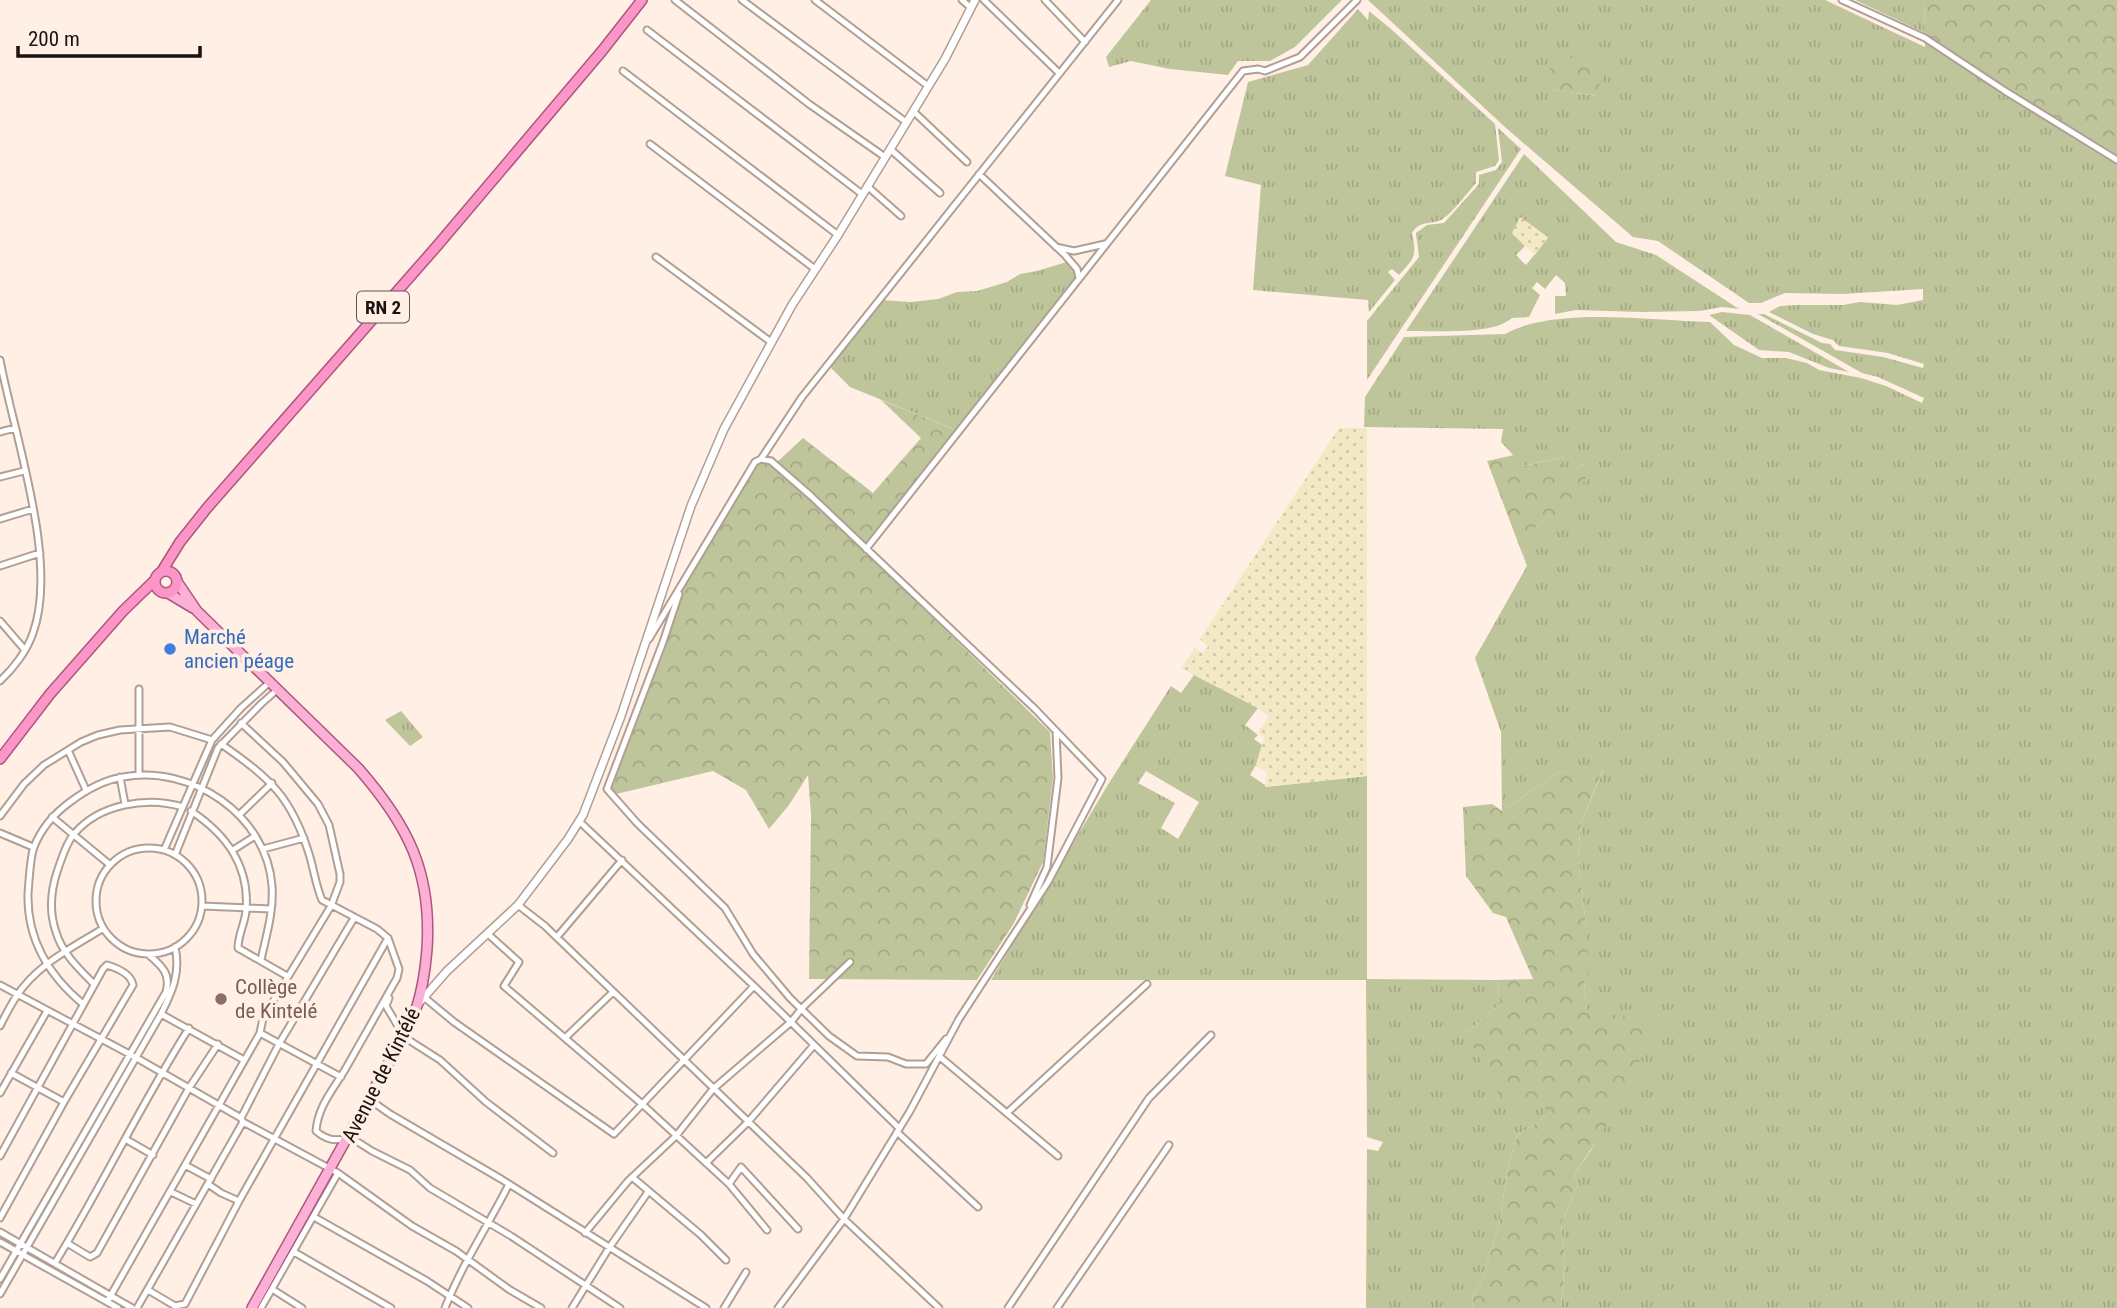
<svg xmlns="http://www.w3.org/2000/svg" width="2117" height="1308" font-family="'Roboto Condensed',sans-serif">
  <defs>
    <pattern id="grass-tufts" width="24" height="20" patternUnits="userSpaceOnUse" patternTransform="scale(1.75)"><rect width="24" height="20" fill="#bfc59b"/><path d="M3 7l-1-3M5 7V3M7 7l1-3M15 17l-1-3M17 17v-4M19 17l1-3" fill="none" stroke="#a4a884"/></pattern>
    <pattern id="forest-crowns" width="20" height="18" patternUnits="userSpaceOnUse" patternTransform="scale(1.75)"><rect width="20" height="18" fill="#bfc59b"/><path d="M2 6a3 3 0 1 1 6 0M12 15a3 3 0 1 1 6 0" fill="none" stroke="#a4a884"/></pattern>
    <pattern id="sand-dots" width="8" height="8" patternUnits="userSpaceOnUse" patternTransform="scale(1.75)"><rect width="8" height="8" fill="#f3e9c4"/><path d="M2 2h.1M6 6h.1" fill="none" stroke="#d0c7a7" stroke-width="1.8" stroke-linecap="round"/></pattern>
  </defs>
  <rect width="100%" height="100%" fill="#ffefe5"/>
  <path fill="url(#grass-tufts)" fill-rule="evenodd" d="M1151,0H1342L1295,47L1270,61H1238L1228,75L1170,69L1131,61L1109,67L1106,57Z
    M1368,0H1825L1925,47V38L2117,160V1308H1561L1565,1260L1561,1224L1578,1184L1574,1175L1591,1150L1659,1022L1587,1012L1584,980L1586,926L1578,856L1581,823L1603,770L1559,772L1502,811L1501,732L1475,658L1527,566L1522,550L1529,530L1540,525L1550,515L1558,516L1567,502L1576,493L1575,488L1584,464L1559,480L1564,457L1523,466L1501,442L1503,429L1364,427L1365,397L1404,337L1505,334C1556,306 1652,321 1710,322L1734,345L1762,358H1786L1807,363L1819,370L1861,378L1886,386L1922,403L1924,398L1878,377L1862,373L1758,314H1764L1822,343L1830,344L1835,350L1883,357L1923,368L1924,364L1888,353L1839,346L1833,340L1813,334L1769,312L1780,306L1797,305H1843L1860,302L1897,305L1923,300V289L1843,294L1785,293L1761,303H1749L1658,241L1633,237L1506,128ZM1553,64L1598,96L1554,90Z
    M1855,0H1924L1925,33Z
    M1358,9L1368,20L1369,11L1391,29L1495,124L1499,160L1495,166L1476,172V183C1468,192 1451,215 1441,220C1429,225 1420,220 1412,233C1417,257 1415,257 1399,275L1392,269L1388,272L1395,280L1369,312L1368,300L1253,290L1261,185L1225,176L1248,82L1308,65Z
    M1498,128L1521,149L1367,380V321L1419,257L1416,233L1427,225L1444,223L1479,184V175L1496,170L1502,162Z
    M1524,154L1616,242L1656,255L1739,309L1722,307L1700,311L1641,312L1576,310L1555,314V296H1566L1565,283L1556,275L1545,289L1537,282L1532,288L1540,295L1529,317L1512,318C1492,336 1433,330 1406,331ZM1512,233L1548,238L1526,265L1516,255L1525,246Z
    M1070,261L1079,278L958,431L850,387L828,365L880,300L911,302L938,299L957,292L977,291L1007,282L1020,274L1037,271Z
    M1722,312L1750,315L1849,372L1829,368L1789,352L1759,350L1709,315Z
    M1194,675L1258,708L1245,725L1258,735L1254,739L1262,745L1256,765L1250,775L1265,785L1266,787L1367,776V979L1497,980L1500,1004L1466,1033L1541,1104L1547,1112L1539,1122L1517,1135L1508,1167L1499,1225L1481,1283L1472,1297L1473,1308H1366L1367,1149L1378,1151L1383,1142L1367,1137L1366,980H991L1109,783L1171,686L1181,693ZM1146,771L1199,802L1178,839L1161,828L1175,803L1138,783Z
    M401,711L423,737L410,746L385,720Z"/>
  <path fill="url(#forest-crowns)" d="M1924,0H2117V159L1925,38Z
    M1571,56L1587,58L1603,71L1598,96L1554,90L1548,71L1553,64Z
    M881,400L958,431L866,549L813,501L1050,732L1053,778L1043,862L1014,923L977,980L809,979L811,815L808,775L789,805L769,829L746,790L713,771L612,795L607,789L682,584L755,462L761,459L775,464L803,438L873,493L921,438Z
    M1514,455H1519L1524,466L1564,457L1560,479L1584,464L1592,466L1586,477V480L1575,488L1577,493L1567,502L1558,517L1550,515L1540,525L1530,530L1532,542L1522,550L1527,566L1487,461Z
    M1603,769L1581,823L1578,856L1586,926L1589,971L1584,980L1587,1011L1660,1022L1604,1129L1574,1175L1578,1184L1561,1224L1565,1260L1561,1308H1473L1472,1297L1481,1283L1499,1225L1508,1167L1517,1135L1539,1122L1547,1112L1541,1104L1505,1107L1466,1033L1500,1004L1497,980L1533,979L1506,917L1493,913L1466,876L1463,807L1492,804L1502,811L1559,772Z"/>
  <path fill="url(#sand-dots)" d="M1520,217L1548,237L1535,255L1512,233Z
    M1339,428H1367V776L1265,787L1267,773L1256,765L1264,738L1258,732L1269,717L1258,708L1181,668L1195,648L1202,653L1208,647L1200,639Z"/>
  <g fill="none" stroke-linecap="round" stroke-linejoin="round">
    <g stroke="#b19f94" stroke-width="9">
      <path id="minor" d="M675,0L809,104L885,157
        M742,0L906,122
        M815,0L928,86
        M962,0L971,8
        M984,0L1059,73
        M1045,0L1085,42
        M1842,0L1925,38L2005,91L2117,160
        M647,30L862,194
        M623,71L838,235
        M913,111L967,162
        M650,144L815,269
        M890,149L940,193
        M979,174L1065,255L1077,269L1079,278
        M867,186L901,216
        M1056,247L1074,251L1105,244
        M656,257L771,342
        M0,360C14,435 59,562 33,633C27,651 13,669 0,681
        M0,432L15,428
        M761,459L771,461L811,496L1035,709L1102,779L1048,882L959,1019L910,1111L844,1219L778,1308
        M0,477L24,471
        M0,519L33,509
        M866,549L1243,71L1258,69L1265,71L1300,57L1357,0
        M0,566L40,553
        M679,594L663,642L607,789L637,823L725,908L753,954L790,998L829,1036L857,1056L888,1057L906,1064H926L946,1039
        M0,621L25,650
        M649,639L755,462L761,459L802,397L1118,0
        M139,689V775
        M68,750L86,790
        M120,777L125,804
        M191,811C227,835 250,866 246,911C245,923 238,935 238,948L287,976
        M239,815L272,783
        M0,816L24,784L44,765L81,742L98,735L120,730L170,727L212,740
        M52,817L109,864
        M579,821L754,986L899,1128
        M0,833L33,847
        M96 901a53 53 0 1 1 106 0a53 53 0 1 1-106 0Z
        M263,849L304,838
        M164,850L212,740L241,708L271,681
        M233,850L255,836
        M175,855L218,748L261,704L278,689
        M518,905L545,926L807,1178L844,1219L939,1308
        M1030,905L1047,867L1058,778L1056,731
        M202,906L271,909
        M489,935L519,962L504,986L641,1103L729,1184L767,1230
        M557,937L622,860
        M388,938L399,969L397,978C380,1008 363,1038 346,1068C333,1090 318,1106 316,1131C326,1140 338,1142 350,1137L372,1151L410,1170L430,1188L511,1236L620,1308
        M94,984C79,969 62,953 56,932C49,912 51,889 58,869C62,858 66,843 74,834C99,804 147,796 183,807
        M0,985L135,1057L241,1118L243,1122L338,1173L412,1226L456,1251L510,1290L541,1308
        M389,998L386,1006L402,1033L401,1039
        M425,998L454,1022L614,1134L754,986
        M83,1004C48,975 27,940 28,894C29,882 30,857 34,847C41,829 55,813 70,802C86,790 103,780 123,777C191,764 267,815 272,886C274,911 266,936 261,960
        M161,1014L244,1060
        M0,1026C5,1016 10,1006 16,997C36,965 72,948 102,929
        M260,1033L341,1077
        M404,1037L440,1060L486,1102L553,1153
        M565,1038L612,993
        M940,1057L1058,1156
        M11,1073L64,1102
        M0,1093L47,1011
        M370,1100L390,1114L501,1179L706,1308
        M1008,1112L1147,984
        M241,1118L279,1044L354,918
        M897,1132L978,1207
        M127,1140L153,1155
        M0,1156L103,969L107,965C117,968 131,974 133,985L64,1102L0,1218
        M706,1163L748,1122L814,1045
        M185,1165L211,1179
        M632,1177L701,1235L726,1260
        M208,1184L221,1193L239,1201
        M729,1184L741,1167L798,1229
        M171,1192L196,1204
        M314,1217L427,1281L468,1308
        M0,1232L132,1308
        M585,1233L628,1181L676,1136L713,1089L791,1022L802,1008L850,962
        M0,1242L118,1308
        M67,1243L90,1257L97,1253L189,1088L218,1044
        M294,1252L391,1308
        M55,1263C102,1186 141,1104 189,1028
        M0,1279L166,992C171,974 162,966 149,955
        M272,1289L302,1308
        M148,1290L175,1306L185,1304L239,1201L388,938L377,929L322,900C316,886 314,871 310,857C292,797 271,779 221,744
        M0,1294L161,1014C172,992 181,973 175,947
        M107,1302L260,1033L263,1018L331,906L340,882V874L329,825L318,804L283,762L241,723
        M137,1308L243,1122
        M261,1308L338,1173
        M445,1308C462,1264 488,1226 509,1184
        M572,1308L609,1248L648,1192
        M724,1308L746,1272
        M1008,1308L1149,1098L1211,1035
        M1057,1308L1169,1145"/>
    </g>
    <g stroke="#b19f94" stroke-width="10">
      <path id="tertiary" d="M419,1003L447,971L518,905L568,839L583,815L621,716L691,506L724,429L792,305L838,235L945,59L975,0"/>
    </g>
    <g stroke="#ad577e" stroke-width="12">
      <path id="primary" d="M178,583L197,611L358,768C408,825 432,872 427,949C425,975 421,999 411,1023L252,1308
        M168,593L193,608"/>
    </g>
    <g stroke="#ad577e" stroke-width="12">
      <path id="trunk" d="M155 582a11 11 0 1 1 22 0a11 11 0 1 1-22 0Z
        M162,571L180,542L207,508L437,246L602,51L642,0
        M0,759L50,694L123,611L155,580"/>
    </g>
    <use href="#minor" stroke="#fff" stroke-width="5"/>
    <use href="#tertiary" stroke="#fff" stroke-width="7"/>
    <use href="#primary" stroke="#fdb0d6" stroke-width="9"/>
    <use href="#trunk" stroke="#fc96c8" stroke-width="9"/>
  </g>
  <circle fill="#3f7fe0" stroke="#ffefe5" stroke-width="2.5" cx="170" cy="649" r="7"/>
  <circle fill="#8d6e63" stroke="#ffefe5" stroke-width="2.5" cx="221" cy="999" r="7"/>
  <g text-anchor="middle" dominant-baseline="central" stroke-width="7" stroke-linejoin="round" paint-order="stroke">
    <rect fill="#ffefe5" stroke="#5f554f" stroke-width="2" x="357" y="291.5" width="52" height="31" rx="5"/>
    <g font-size="19" font-weight="bold" fill="#1a130f">
      <text x="383" y="307">RN 2</text>
    </g>
    <g font-size="21" fill="#366cbe" stroke="#ffefe5" text-anchor="start">
      <text x="184" y="637">Marché<tspan x="184" dy="24">ancien péage</tspan></text>
    </g>
    <g font-size="21" fill="#785e54" stroke="#ffefe5" text-anchor="start">
      <text x="235" y="987">Collège<tspan x="235" dy="24">de Kintelé</tspan></text>
    </g>
    <g font-size="21" fill="#1a130f" stroke="#ffefe5">
      <text transform="translate(381 1075) rotate(-63)">Avenue de Kintélé</text>
    </g>
  </g>
  <path d="M18 46v10h182v-10" fill="none" stroke="#1a130f" stroke-width="3.5"/>
  <text x="28" y="46" font-size="21" fill="#1a130f" stroke="#ffefe5" stroke-width="5" paint-order="stroke">200 m</text>
</svg>
